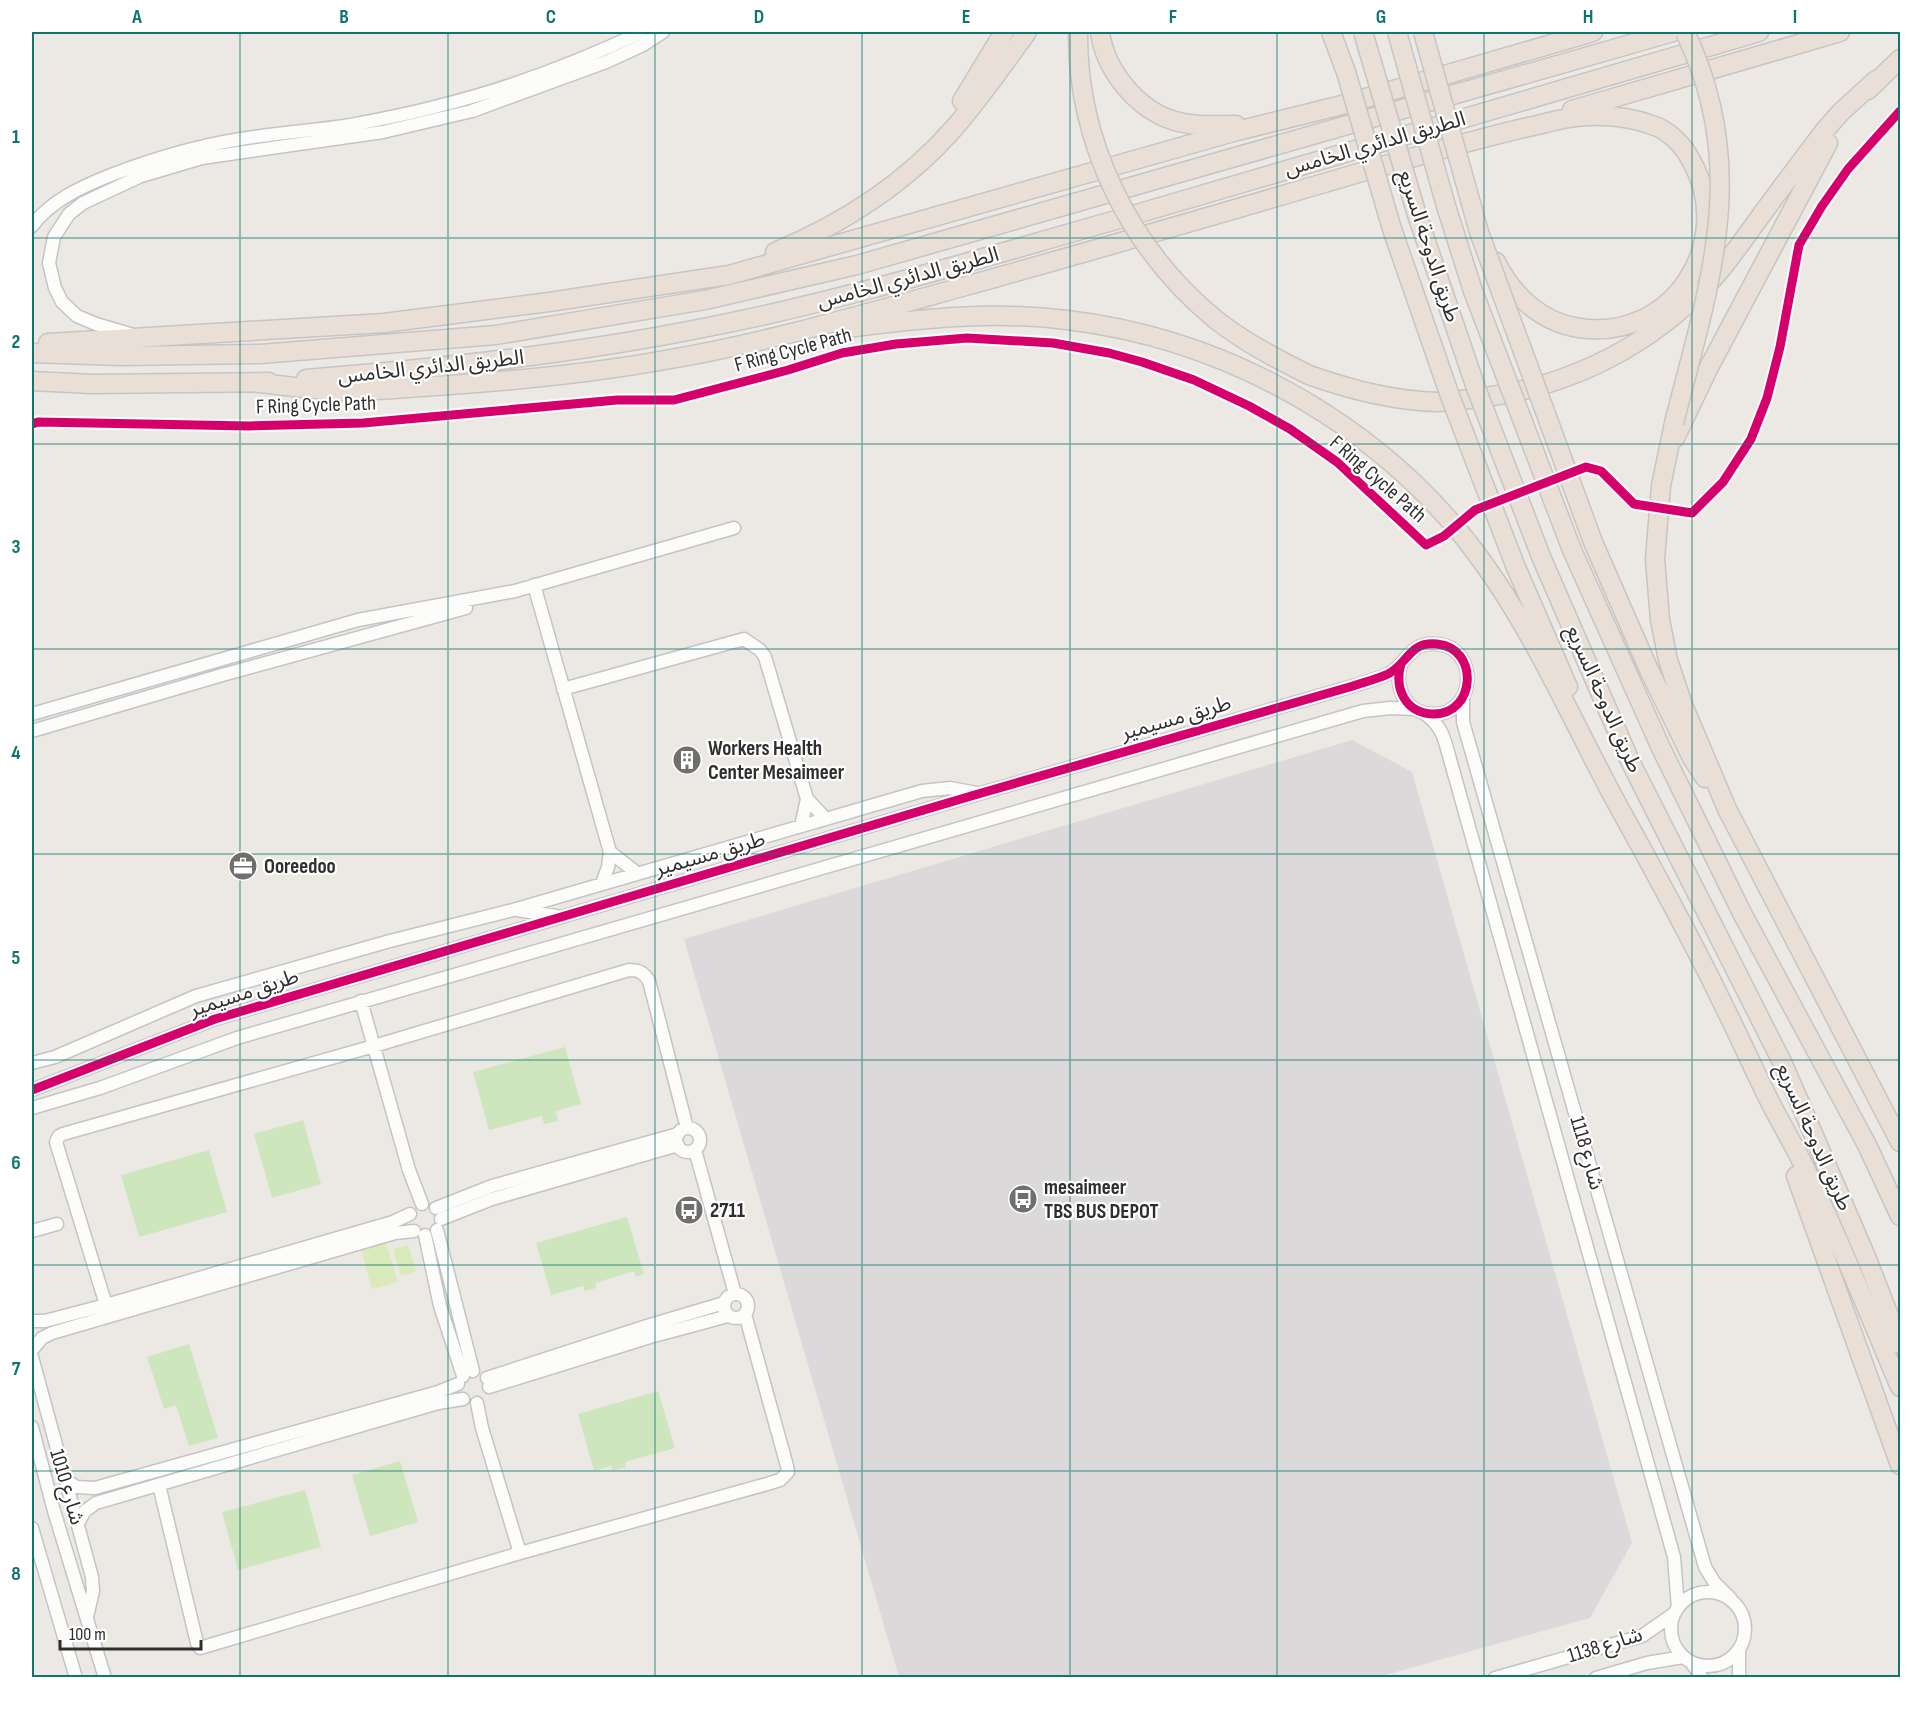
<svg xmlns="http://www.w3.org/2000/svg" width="1932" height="1709" font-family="'Sofia Sans Condensed','Noto Sans Arabic',sans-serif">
  <rect width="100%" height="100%" fill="#ece8e4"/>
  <path fill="#dcd9db" d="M1352,740L1412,772L1632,1543L1590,1618L1378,1677H899L684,939Z"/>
  <path fill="#cee6be" d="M565,1047L581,1104L556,1111L558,1121L544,1124L542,1116L489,1130L473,1072Z
    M303,1120L321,1184L272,1198L254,1134Z
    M209,1150L227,1212L139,1237L121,1175Z
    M627,1217L644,1274L636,1277L634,1271L595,1283L596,1288L585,1291L583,1286L551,1295L536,1243Z
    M189,1344L218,1438L189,1446L176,1405L164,1409L147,1357Z
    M658,1391L675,1448L625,1462L626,1467L613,1471L611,1466L594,1471L578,1414Z
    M400,1461L418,1522L370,1536L352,1475Z
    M305,1490L321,1547L238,1570L222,1512Z"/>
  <path fill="#d9eabb" d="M385,1239L398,1282L372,1289L360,1246Z
    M408,1245L416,1271L401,1276L393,1249Z"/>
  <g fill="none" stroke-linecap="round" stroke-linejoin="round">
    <g stroke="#c5c4c5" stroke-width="15">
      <path id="minor" d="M32,226C50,201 83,186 111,175C153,159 196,146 241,139C276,133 310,131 345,126C377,120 410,114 442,105C511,88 578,62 642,32
        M130,334L96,324L77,316L62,302L55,288L49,263L54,237L69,214L83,203L141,176L202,158L383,132L472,111L606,62L643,45L663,32
        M534,585L610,852L608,867L602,883
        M563,689L744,639L760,650L765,657L807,799L825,818
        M1463,698V722L1705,1567L1714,1582L1731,1599
        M1424,713C1436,722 1442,730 1446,745L1674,1557L1678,1608
        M32,714L358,620L515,591L734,528
        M32,731L222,675L466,608
        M801,826L807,799
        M610,852L637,873
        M517,910L556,916
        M361,1001L409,1170L422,1204
        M32,1063L55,1057L196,996L390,941L513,910L922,791L950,788L977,793
        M32,1090L215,1019L978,794L1353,686C1365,682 1377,679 1388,674C1408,664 1409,641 1437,644C1480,648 1476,715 1433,714C1405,713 1394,688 1401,664
        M32,1108L100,1088L237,1038L1363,711L1390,708L1415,709
        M676 1140a12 12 0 1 1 24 0a12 12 0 1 1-24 0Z
        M695,1150L735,1294
        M436,1208L492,1186L678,1134
        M441,1219L492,1199L678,1145
        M437,1230L473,1371
        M32,1231L57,1224
        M425,1235L440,1306L463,1376
        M724 1306a12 12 0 1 1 24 0a12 12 0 1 1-24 0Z
        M106,1305L56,1142L59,1136L63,1134L374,1046L629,970C639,970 643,972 649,981L687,1128
        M32,1321H45L106,1305L393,1222L410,1214
        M32,1350L42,1338L52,1333L395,1233L414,1231
        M32,1357L92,1577L93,1591L87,1617
        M487,1378L647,1326L724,1303
        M489,1387L650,1337L728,1316
        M477,1403L482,1428L520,1553
        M32,1427L54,1511L105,1678
        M66,1480L76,1487L95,1488L438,1392L458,1384
        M159,1485L197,1643L200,1648L520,1553L767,1484L780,1480L788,1472L787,1466L745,1314
        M78,1523L85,1511L96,1503L438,1403L463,1399
        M32,1528L76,1678
        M1671 1629a37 37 0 1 1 74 0a37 37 0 1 1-74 0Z
        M1739,1651V1678
        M1691,1662L1702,1678
        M1495,1678L1642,1636L1675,1613
        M1596,1678L1647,1663L1683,1657"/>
    </g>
    <g stroke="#c6c5c4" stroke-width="21">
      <path id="highway" d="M1100,32C1105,70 1137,110 1175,121C1195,127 1215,125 1236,125
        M1331,32L1346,72
        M1868,90L1900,59
        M962,101L1004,32
        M1572,110L1840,32
        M775,252C843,224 907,182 955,127C981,97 1004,64 1027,32
        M855,327C925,318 996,311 1067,320C1235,340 1396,434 1491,574C1542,648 1578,733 1621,811C1656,874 1690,936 1721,1000C1738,1034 1754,1070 1771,1104C1781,1123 1792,1142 1802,1162C1838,1235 1868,1312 1900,1387
        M48,343L384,323L549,302L729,275L1237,131L1338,106L1593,32
        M32,353L122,356L260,354L496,335L705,300L857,265L1673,32
        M1309,375C1351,390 1393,401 1438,402C1451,402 1465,399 1479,398C1561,388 1637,353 1697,295C1721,273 1740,244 1760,217C1781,188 1803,159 1825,130L1841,112L1876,80
        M306,379C441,368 575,354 708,327C846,300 981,258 1116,220C1331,158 1545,94 1759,32
        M32,381L92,384L269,382
        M259,383C289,386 321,391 351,391C379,391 407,388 435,386C512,381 588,374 665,360C765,343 864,314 962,287C1099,249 1236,209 1372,169C1426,154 1479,138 1533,126C1551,122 1570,116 1588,116C1609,115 1633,118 1652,125C1669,130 1684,146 1692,162C1736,242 1673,342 1579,328C1541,322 1513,296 1496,262
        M1674,423L1661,486L1655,559L1660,620L1668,660L1683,705L1727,809L1900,1142
        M1675,438L1708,369L1828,143
        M1593,542L1649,670L1692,758L1705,778
        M1572,550L1661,748L1742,913L1867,1145L1900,1216
        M1542,559L1630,761L1783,1064L1867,1259L1900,1344
        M1515,565L1568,687
        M1796,1176L1900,1465"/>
    </g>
    <use href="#minor" stroke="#fcfcfb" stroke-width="12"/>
    <use href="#highway" stroke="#eadfd6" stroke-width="18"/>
    <g stroke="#c6c5c4" stroke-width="21" stroke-linecap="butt">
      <path id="highway-bridge" d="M1078,32C1077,143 1130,249 1215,319C1244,342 1277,359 1309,375
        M1363,32L1417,215L1476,388L1542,559
        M1397,32L1446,206L1473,291L1572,550
        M1423,32L1479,232L1593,542
        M1346,72L1392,229L1450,396L1515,565
        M1674,423C1709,285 1751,169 1685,32"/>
    </g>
    <use href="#highway-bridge" stroke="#eadfd6" stroke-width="18"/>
    <g stroke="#fff" stroke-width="13">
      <path id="cycleway" d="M32,424L38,422L249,426L363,423L617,400H674L788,370L842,353L896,344L967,338L1053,343L1109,353L1142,362L1194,380L1249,406L1290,429L1337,462L1426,545L1444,536L1475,510L1586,467L1601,471L1634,504L1692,513L1723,482L1751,439L1767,398L1780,347L1799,245L1822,206L1848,169L1900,111
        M32,1090L215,1019L978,794L1353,686C1365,682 1377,679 1388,674C1408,664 1409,641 1437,644C1480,648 1476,715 1433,714C1405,713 1394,688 1401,664"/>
    </g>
    <use href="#cycleway" stroke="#d6006c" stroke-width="9"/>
  </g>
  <path fill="none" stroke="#0f766e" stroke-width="1.5" stroke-opacity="0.55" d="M240,32V1678M448,32V1678M655,32V1678M862,32V1678M1070,32V1678M1277,32V1678M1484,32V1678M1692,32V1678M32,238H1900M32,444H1900M32,649H1900M32,854H1900M32,1060H1900M32,1265H1900M32,1471H1900"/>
  <defs>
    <g id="building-disc" transform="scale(1.5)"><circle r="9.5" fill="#706f6e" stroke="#fff"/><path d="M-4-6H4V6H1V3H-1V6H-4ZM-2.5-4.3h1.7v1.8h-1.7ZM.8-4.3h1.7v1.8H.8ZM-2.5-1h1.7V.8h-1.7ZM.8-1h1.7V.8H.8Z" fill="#fff"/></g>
    <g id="office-disc" transform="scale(1.5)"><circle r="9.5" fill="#706f6e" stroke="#fff"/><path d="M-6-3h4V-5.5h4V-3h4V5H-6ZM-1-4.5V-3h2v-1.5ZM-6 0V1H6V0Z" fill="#fff"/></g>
    <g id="bus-disc" transform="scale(1.5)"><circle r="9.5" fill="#706f6e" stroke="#fff"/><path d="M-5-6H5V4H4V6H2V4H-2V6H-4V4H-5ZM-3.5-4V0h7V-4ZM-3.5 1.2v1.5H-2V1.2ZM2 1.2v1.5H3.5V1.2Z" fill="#fff"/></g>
  </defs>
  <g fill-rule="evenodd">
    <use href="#building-disc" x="687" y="760"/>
    <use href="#office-disc" x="243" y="866"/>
    <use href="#bus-disc" x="1023" y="1199"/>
    <use href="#bus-disc" x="689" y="1210"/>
  </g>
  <g text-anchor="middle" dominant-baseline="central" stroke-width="4.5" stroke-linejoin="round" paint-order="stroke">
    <g font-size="21" fill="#2e2e2e" stroke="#fff">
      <text transform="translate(1375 144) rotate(-16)">الطريق الدائري الخامس</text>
      <text transform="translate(1429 246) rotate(72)">طريق الدوحة السريع</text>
      <text transform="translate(908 278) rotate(-15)">الطريق الدائري الخامس</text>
      <text transform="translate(793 350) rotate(-15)">F Ring Cycle Path</text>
      <text transform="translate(431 367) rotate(-6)">الطريق الدائري الخامس</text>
      <text transform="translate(316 405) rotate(-2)">F Ring Cycle Path</text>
      <text transform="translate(1378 479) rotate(41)">F Ring Cycle Path</text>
      <text transform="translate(1604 699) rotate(66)">طريق الدوحة السريع</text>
      <text transform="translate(1176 718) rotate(-16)">طريق مسيمير</text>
      <text transform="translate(710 854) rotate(-16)">طريق مسيمير</text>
      <text transform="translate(244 993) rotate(-18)">طريق مسيمير</text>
      <text transform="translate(1814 1137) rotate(66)">طريق الدوحة السريع</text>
      <text transform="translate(1587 1153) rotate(74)">شارع 1118</text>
      <text transform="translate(67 1487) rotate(74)">شارع 1010</text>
      <text transform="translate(1605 1645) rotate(-17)">شارع 1138</text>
    </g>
    <g font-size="21" font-weight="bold" fill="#2e2e2e" stroke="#fff" text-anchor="start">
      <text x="708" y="748">Workers Health<tspan x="708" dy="24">Center Mesaimeer</tspan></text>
      <text x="264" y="866">Ooreedoo</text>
      <text x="1044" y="1187">mesaimeer<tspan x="1044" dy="24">TBS BUS DEPOT</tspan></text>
      <text x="710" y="1210">2711</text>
    </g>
  </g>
  <rect width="1932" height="1709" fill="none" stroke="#ffffff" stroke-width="66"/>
  <path d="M60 1640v9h141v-9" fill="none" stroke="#2e2e2e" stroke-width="3"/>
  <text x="69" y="1640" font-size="18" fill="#2e2e2e" stroke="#ffffff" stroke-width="4.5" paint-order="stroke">100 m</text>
  <rect x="33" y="33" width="1866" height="1643" fill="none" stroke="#0f766e" stroke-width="2"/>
  <g font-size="20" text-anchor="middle" font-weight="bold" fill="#0f766e">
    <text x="137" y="23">A</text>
    <text x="344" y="23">B</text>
    <text x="551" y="23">C</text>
    <text x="759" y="23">D</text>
    <text x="966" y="23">E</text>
    <text x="1173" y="23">F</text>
    <text x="1381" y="23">G</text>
    <text x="1588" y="23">H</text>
    <text x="1795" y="23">I</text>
    <text x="16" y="143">1</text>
    <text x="16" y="348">2</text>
    <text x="16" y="553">3</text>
    <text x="16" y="759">4</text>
    <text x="16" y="964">5</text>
    <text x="16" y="1169">6</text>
    <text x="16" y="1375">7</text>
    <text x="16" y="1580">8</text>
  </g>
</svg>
